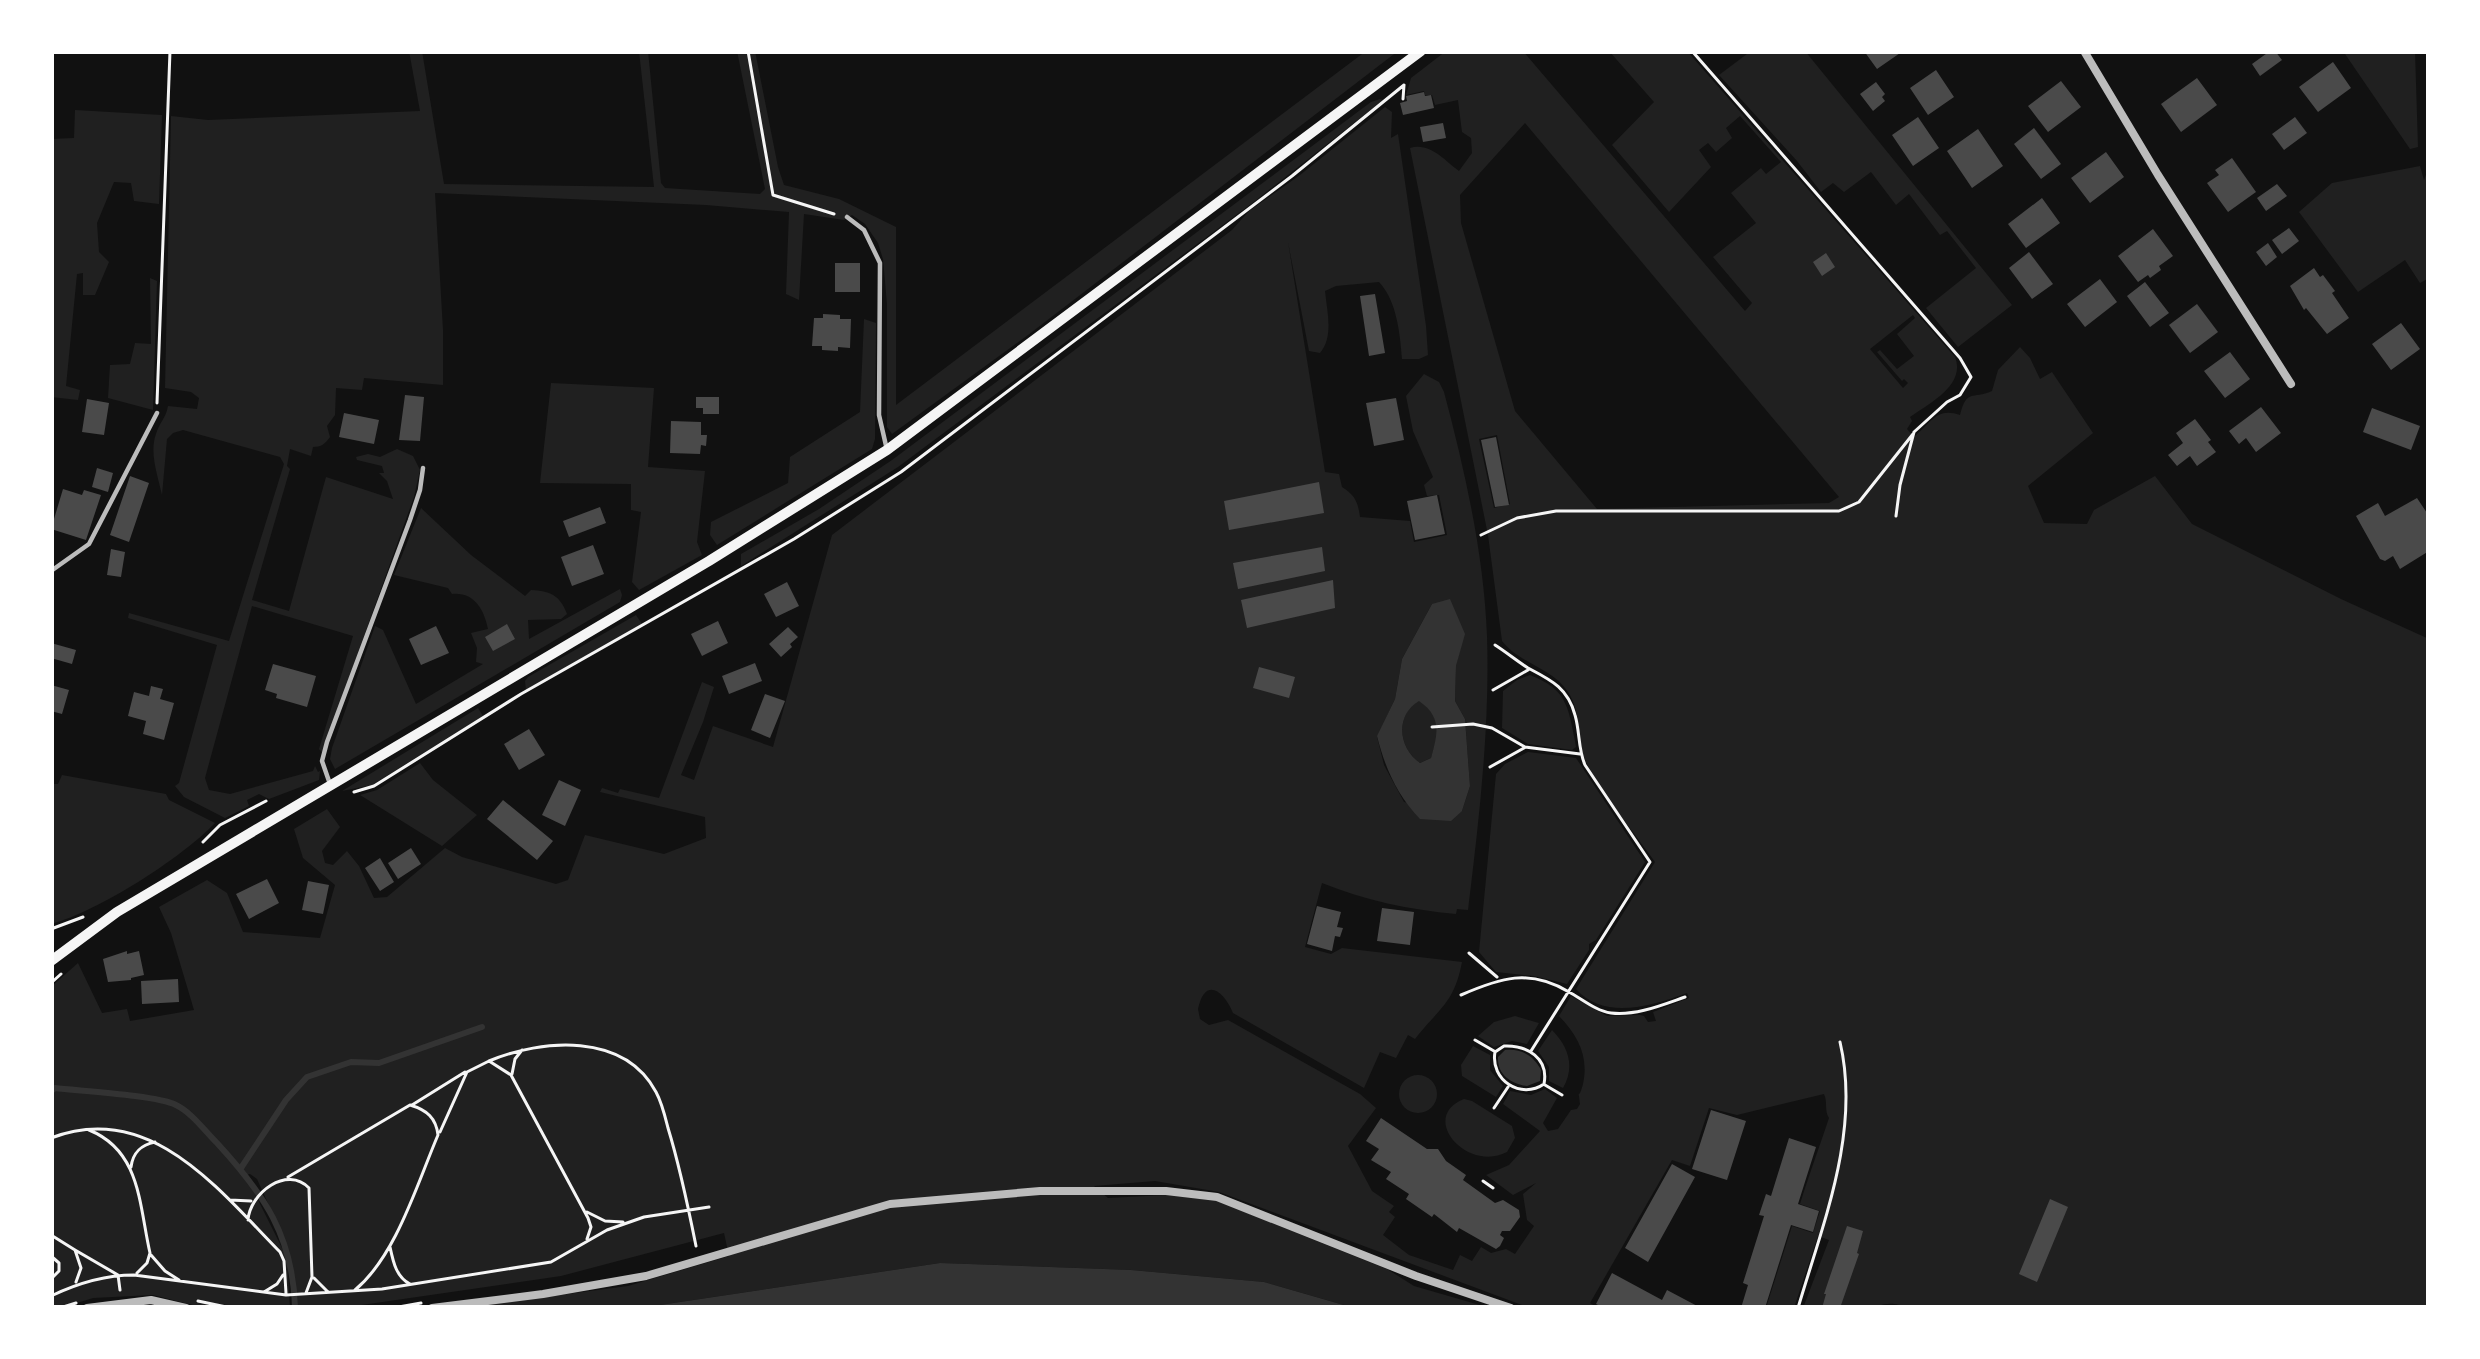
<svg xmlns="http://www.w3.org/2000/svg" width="2480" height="1359" font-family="Montserrat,sans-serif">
  <rect width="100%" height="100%" fill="#111"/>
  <path fill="#202020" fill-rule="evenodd" d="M409,51H422L444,184L654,187L639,51H648L661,183L665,188L760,194L765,189L737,51H755L778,167L784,185L839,199L896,227V405L1366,51H1398L1028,335L892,434L887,427V304L883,259L878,243L865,224L852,215L844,220L804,214L799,300L786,294L789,212L706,205L435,193L443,330V385L364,378L362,390L336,388L335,415L327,426L330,437C325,444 321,447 313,447L311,456L290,449L287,466L290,469L252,600L289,611L326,477L393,499L387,481L379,473H384L382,466L357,460L356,457L368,454L380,457L397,449L413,456L420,470L414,497L322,753L319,749L353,636L252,606L205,778L209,790L230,794L313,771L315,766L318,772L320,771L319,780L269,799L259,794L247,800L249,806L225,818L184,797L175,786L179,783L217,645L128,618L129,613L229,641L284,464L280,457L183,430L173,433L167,439L162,495C158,476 149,453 156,434C159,423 166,418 168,406L197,409L199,398L191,392L165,388L171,116L208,120L420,111Z
    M1446,51H1523L1745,311L1752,303L1713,257L1756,223L1731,193L1761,168L1766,174L1781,162L1740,116L1726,128L1732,138L1716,152L1708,143L1699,150L1711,167L1669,212L1612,145L1654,102L1609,51H1687L1955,357C1966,385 1930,403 1910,417L1912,421L1907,429L1914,437C1931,423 1936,407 1960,415C1967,388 1972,400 1992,391L1998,370L2020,347L2030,358L2040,379L2052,372L2093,433L2028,486L2044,523L2087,524L2094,510L2155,476L2192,524L2341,599L2429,639V1308H1909C1886,1299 1883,1307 1862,1308C1843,1309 1823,1308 1803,1308L1829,1240L1818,1236L1794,1308H1766L1792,1226L1813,1233L1820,1211L1800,1204C1809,1175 1820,1145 1829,1118C1824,1110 1828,1103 1824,1094L1737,1115L1709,1108L1690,1166L1672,1160L1590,1303L1598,1308H1530L1219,1192L1155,1181L1094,1186L1108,1198L1166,1195L1217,1201L1387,1269L1414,1286L1490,1308H1354L1264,1282L1131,1270L940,1263L640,1308H460L628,1286L729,1256L724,1233L561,1276L341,1308H297C294,1255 278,1226 257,1179L250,1174L242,1176L251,1186L287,1258L290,1308H205L153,1295L93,1298L61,1308H51V987L78,963L102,1013L127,1009L130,1021L194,1010L171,933L159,907L207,880L227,893L243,932L320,938L335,885L303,858L294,829L327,809L340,827L322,851L325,863L333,865L347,851L359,866L374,898L387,897L445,848L462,857L556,884L568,880L585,835L664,854L706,838L705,817L600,792L602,788L618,793L620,789L659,798L702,682L714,687L703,722L681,775L694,780L713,726L773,747L832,535L1232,230L1249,211L1300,175L1385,107L1392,112L1391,138L1398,134L1426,326L1428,355L1419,359H1402C1400,334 1397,301 1379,282L1336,286L1325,291C1327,312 1334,336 1320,353L1309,351L1288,242L1325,472L1339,474L1342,487C1355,495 1358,502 1360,517L1410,521L1414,542L1447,535L1439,495L1427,496L1424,485L1433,477L1413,431L1406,396L1424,374L1439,382L1444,392C1465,471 1484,555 1487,636C1490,727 1479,820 1468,910L1457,909L1456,914C1410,910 1364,900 1322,883L1305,947L1331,954L1342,948L1462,962C1454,1004 1439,1008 1415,1039L1408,1035L1396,1058L1380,1052L1364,1088L1233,1013C1224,991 1205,976 1198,1009L1200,1019L1209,1025L1228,1020L1360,1094L1376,1108L1348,1146L1372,1191L1394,1206L1389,1212L1395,1217L1383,1235L1409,1255L1453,1270L1460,1255L1472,1261L1481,1247L1491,1253L1506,1249L1515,1254L1534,1226L1527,1220L1523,1194L1536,1183L1513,1195L1486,1175L1509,1165L1540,1131L1503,1104L1510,1091L1531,1095L1545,1089L1557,1098L1543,1123L1548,1131L1558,1129L1571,1110L1577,1109L1580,1104C1578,1086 1578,1103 1583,1084C1589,1056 1578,1036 1559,1016L1571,996L1607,1016L1640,1015L1644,1016L1648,1022L1656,1021L1653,1012L1689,998L1687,993C1651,1006 1605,1021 1576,989L1655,862C1637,836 1591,781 1583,754C1577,732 1581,712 1568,692C1553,668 1520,664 1502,641L1488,535L1410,148C1430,142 1444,160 1459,171L1472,153L1471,138L1462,132L1458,100L1435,105L1432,95H1425L1424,91L1406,95L1411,78ZM1525,123L1839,497L1829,503L1597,509L1515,411L1461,223L1460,195ZM1913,315L1915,318L1897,334L1914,356L1897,369L1880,350L1877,352L1902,381L1904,379L1908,383L1903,388L1870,349ZM1497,435L1510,504L1494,508L1479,439ZM1432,604L1464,634L1456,666L1455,701L1465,719L1470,786L1462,811L1404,802L1384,765L1377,737L1395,699L1402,659Z
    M1751,51H1805L2012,305L1958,347L1926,308L1976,268L1947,231L1940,235L1909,194L1896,205L1871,172L1844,192L1833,183L1821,192L1797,161L1719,75Z
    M2343,51H2415L2418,147L2410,149Z
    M1380,99L1383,100L1255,201L898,467L741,566V554L819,509L892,460L1371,102Z
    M75,110L162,115L159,204L134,201L131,183L114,182L97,223L99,252L109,262L95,295H83V273L77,274L66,386L80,390L78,400L51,397V139L74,138Z
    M2420,166L2424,180L2429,167V278L2420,283L2405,260L2358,292L2299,212L2332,183Z
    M150,278L157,281L153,410L108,398L110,365L130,364L135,343L151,344Z
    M864,319L876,323L875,439L872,449L717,545L710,535L711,522L788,483L790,457L860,412Z
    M551,383L654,388L648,467L705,471L697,542L702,555L639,590L632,582L641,512L631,510V484L540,483Z
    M421,508L471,555L525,596L531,590C550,591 560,595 567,614L561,619L528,620L529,639L620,589L622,595L620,602L335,769L330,759L332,748L375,626L383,630L416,704L483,664L476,662L477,648L471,633L488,629C484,609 474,592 452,594L448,588L394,575Z
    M636,615L642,624L526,690L525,681L528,677Z
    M1530,675C1566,689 1568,705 1575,741L1576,747L1572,750L1528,744L1502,728L1503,691L1517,680Z
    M1419,700C1444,719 1439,731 1431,758L1420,763C1398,748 1395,715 1419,700Z
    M478,708L483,716L372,785L342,791Z
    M1528,752L1576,758L1645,862L1596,940L1589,944V950L1567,984L1534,976L1496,972L1479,952L1496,774L1505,764Z
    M420,763L433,780L477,815L442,846L360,795L377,790Z
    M62,775L166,794L169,800L215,823C182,858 97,912 51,924V784H58Z
    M1515,1016L1539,1023L1527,1044L1512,1041L1494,1047L1478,1036L1494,1022Z
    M1552,1030C1569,1047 1575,1067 1563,1088L1549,1081V1067L1538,1051Z
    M1473,1046L1490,1055V1070L1503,1086L1496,1097L1462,1076L1461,1065Z
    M1399 1094a19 19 0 1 1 38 0a19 19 0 1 1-38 0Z
    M1464,1099L1472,1101L1512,1126L1515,1138L1507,1152C1467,1173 1418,1117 1464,1099Z"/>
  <path fill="#333" fill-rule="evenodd" d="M1450,599L1465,634L1456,666L1455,701L1465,719L1470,786L1462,811L1451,821L1420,819C1397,795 1385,768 1377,736L1395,699L1402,659L1432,604ZM1419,701C1442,717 1438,733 1431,758L1420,763C1398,748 1395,715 1419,701Z
    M1505,1050C1521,1048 1534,1056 1541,1070L1540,1081L1527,1086C1512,1084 1497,1075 1498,1057Z
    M940,1263L1131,1270L1264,1282L1354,1308H640Z"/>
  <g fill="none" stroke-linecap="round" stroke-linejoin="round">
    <path stroke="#333" stroke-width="6" d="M51,1091L55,1088C80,1091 157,1095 176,1105C191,1112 205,1131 217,1143C264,1194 293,1236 295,1308
      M241,1168L286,1100L307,1077L351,1062L379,1063L482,1027"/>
  </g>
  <path fill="#4a4a4a" d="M1864,51H1903L1877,69Z
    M2270,51H2275L2282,60L2260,76L2252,64Z
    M2333,62L2351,88L2318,112L2299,87Z
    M1936,70L1954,97L1928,115L1910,88Z
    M2197,78L2217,105L2181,132L2161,104Z
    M2061,81L2081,107L2048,132L2028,106Z
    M1876,82L1885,94L1882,97L1885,101L1873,111L1860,94Z
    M1424,92L1425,96L1431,95L1434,108L1403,115L1400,103L1407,101L1406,96Z
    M1918,117L1939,148L1913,166L1892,135Z
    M2295,117L2307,133L2284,150L2272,134Z
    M1443,123L1446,138L1423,142L1420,127Z
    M2034,128L2061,164L2041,179L2014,144Z
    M1978,129L2003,166L1972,188L1947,151Z
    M2106,152L2124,177L2090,203L2071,178Z
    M2232,158L2256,192L2228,212L2207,183L2219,175L2215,170Z
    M2277,184L2287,196L2266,211L2257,198Z
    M2042,198L2060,223L2026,248L2008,224Z
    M2289,228L2299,241L2282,254L2272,240Z
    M2153,229L2173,256L2159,266L2161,270L2150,278L2148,275L2138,282L2118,256Z
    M2268,243L2277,257L2266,266L2256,252Z
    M2029,252L2053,284L2032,299L2009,268Z
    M1826,253L1835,267L1822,276L1813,262Z
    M835,263H860V292H835Z
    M2314,268L2320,277L2323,275L2335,291L2332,293L2349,318L2327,334L2306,308L2304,310L2290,286Z
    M2100,279L2117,302L2085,327L2067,304Z
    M2145,282L2169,313L2150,327L2127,296Z
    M1375,294L1385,353L1369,356L1360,296Z
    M2197,304L2218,332L2190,353L2169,325Z
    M823,314L840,315V319H851L850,348L838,347V351L822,350V346H812L814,318H823Z
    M2401,323L2420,349L2391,370L2372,344Z
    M2230,352L2250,379L2225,398L2204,371Z
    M405,395L424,397L420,441L399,440Z
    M696,397H719V414H703V408H696Z
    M1396,398L1404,440L1374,446L1366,403Z
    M87,399L109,403L104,435L82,432Z
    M2261,407L2281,433L2256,452L2246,438L2239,444L2229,431Z
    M2372,408L2420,426L2411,450L2363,432Z
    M344,413L379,420L374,444L339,437Z
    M2195,419L2211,440L2208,442L2216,452L2197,466L2190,456L2177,466L2168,455L2183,443L2176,433Z
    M671,421L701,422V435H707L706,446L701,445L700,454L670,453Z
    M1496,437L1509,505L1495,507L1481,440Z
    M97,468L113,473L108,492L92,487Z
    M130,476L149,483L129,542L110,535Z
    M1319,482L1324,513L1229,530L1224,501Z
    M63,489L82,495L84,490L101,495L86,540L51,529Z
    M1437,495L1445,534L1415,540L1407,501Z
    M2417,498L2429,516V551L2400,569L2393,556L2385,561L2380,559L2356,516L2378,503L2385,516Z
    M600,507L606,523L569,537L563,521Z
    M593,545L604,574L572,586L561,557Z
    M1322,547L1325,571L1238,589L1233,563Z
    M111,549L125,552L121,577L107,575Z
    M1333,580L1335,608L1247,628L1241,600Z
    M787,582L799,606L776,617L764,594Z
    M718,621L728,643L702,656L691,634Z
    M507,624L515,639L493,651L485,637Z
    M436,626L449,653L421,665L409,639Z
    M788,627L798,637L790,644L792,647L781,657L769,644Z
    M51,643L76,650L72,664L51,658Z
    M755,663L762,681L729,694L722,676Z
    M273,664L316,676L307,707L276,698L277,694L265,690Z
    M1259,667L1295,677L1289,698L1253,688Z
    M51,685L69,690L62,714L51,711Z
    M151,686L163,689L160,699L174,703L164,740L143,734L146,721L128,716L134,692L149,696Z
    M765,694L785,701L770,738L751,730Z
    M529,729L545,755L519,770L504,744Z
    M559,780L581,790L565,826L542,815Z
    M503,800L553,841L537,860L487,819Z
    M411,848L421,864L398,879L388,863Z
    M380,858L394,882L380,891L365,868Z
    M267,879L279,903L249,919L236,894Z
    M308,881L329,885L323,914L302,910Z
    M1317,906L1341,912L1337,927L1343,928L1340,937L1335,936L1332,951L1307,944Z
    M1382,908L1414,912L1410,945L1377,941Z
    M127,951V954L139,951L144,975L131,978V980L108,982L103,959Z
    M178,979L179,1002L142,1004L141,981Z
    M1711,1110L1746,1121L1727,1180L1692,1169Z
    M1381,1118L1427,1149H1438L1446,1161L1466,1175L1463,1180L1495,1203L1503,1200L1519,1210L1520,1217L1510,1231H1502L1500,1235L1504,1238L1500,1246L1496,1249L1459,1228L1457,1232L1434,1214L1432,1217L1406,1199L1409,1194L1386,1179L1391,1172L1371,1160L1379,1149L1366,1141Z
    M1789,1138L1816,1147L1798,1204L1819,1211L1813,1232L1791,1225L1765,1308H1741L1748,1285L1743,1283L1764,1216L1759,1215L1766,1194L1771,1196Z
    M1672,1164L1695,1177L1648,1262L1625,1248Z
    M2050,1199L2068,1207L2037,1282L2019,1274Z
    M1847,1226L1863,1231L1857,1253L1859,1254L1840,1308H1822L1826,1294H1824Z
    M1612,1273L1662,1300L1667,1290L1701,1308H1604L1596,1304Z"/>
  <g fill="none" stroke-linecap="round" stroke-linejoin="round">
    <path stroke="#f5f5f5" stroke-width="3" d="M748,51L773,195L834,214
      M1692,51L1960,358L1971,377L1960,395L1947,402L1914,432L1900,485L1896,516
      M1403,99L1404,85
      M157,403L170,51
      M1481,535L1517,518L1556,511H1839L1859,502L1913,434
      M1495,645C1506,652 1517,661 1528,668C1551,680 1568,688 1575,715C1580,732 1578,749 1585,765L1650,862L1531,1051
      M1493,690L1528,670
      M1432,727L1473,724L1492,728L1525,747L1580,754
      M1490,767L1524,748
      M354,792L374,786L521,694L794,539L901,472L1292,176L1404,85
      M203,842L220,825L266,801
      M51,929L83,917
      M1469,953L1497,977
      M51,983L61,974
      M1461,995C1500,978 1529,968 1569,992C1582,999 1596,1011 1611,1013C1636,1016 1662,1005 1685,997
      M1475,1040L1494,1051
      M1504,1046C1527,1045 1549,1058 1544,1084C1521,1100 1490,1080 1495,1052Z
      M489,1061C542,1039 624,1032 656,1092C662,1103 665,1116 668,1128C680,1167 688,1206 696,1246
      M512,1074L515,1059L522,1050
      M1545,1085L1562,1095
      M412,1105L465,1072
      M1494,1108L1508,1087
      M89,1130C141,1151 139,1205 150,1253L147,1263L137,1273
      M440,1132L467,1072L489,1061L511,1075L588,1218L591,1227L587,1239
      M51,1138C150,1100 218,1189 280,1252L284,1261L286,1293
      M131,1167C133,1152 141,1145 155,1142
      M288,1177L410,1105C427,1110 436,1118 438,1135C417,1184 396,1256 355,1290
      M1483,1181L1493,1188
      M230,1200L251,1201
      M587,1212L605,1221L623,1222
      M248,1220C250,1193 287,1165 309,1188L312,1277L306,1293
      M51,1235L75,1250L81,1268L76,1282
      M390,1247C393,1261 396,1277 410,1284
      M75,1250L118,1275L120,1290
      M151,1255L165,1271L179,1280
      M51,1256L59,1263V1271L51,1279
      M314,1278L328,1292
      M264,1292L277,1284L283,1275
      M51,1296C78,1283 104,1275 134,1275L286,1295L382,1289L551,1262L607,1230L644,1217L709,1207
      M198,1301L231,1308
      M60,1308L76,1303
      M393,1308L421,1303
      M1798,1308C1823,1223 1861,1131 1840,1042"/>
    <path stroke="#bcbcbc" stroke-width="4.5" d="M847,217L864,230L880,263L879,415L887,450
      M51,571L89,544L157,413
      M330,784L322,761L327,742L410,520L420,490L423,468"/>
    <path stroke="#bcbcbc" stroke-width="8" d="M2084,51L2158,175L2291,384
      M87,1308L151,1300L186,1308
      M432,1308L543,1294L646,1276L890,1204L1040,1191H1166L1217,1197L1416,1276L1511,1308"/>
    <path stroke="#f5f5f5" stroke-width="10" d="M51,961L117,912L709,561L887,450L1421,51"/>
  </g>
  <rect width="2480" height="1359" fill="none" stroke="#ffffff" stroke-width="108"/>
</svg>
